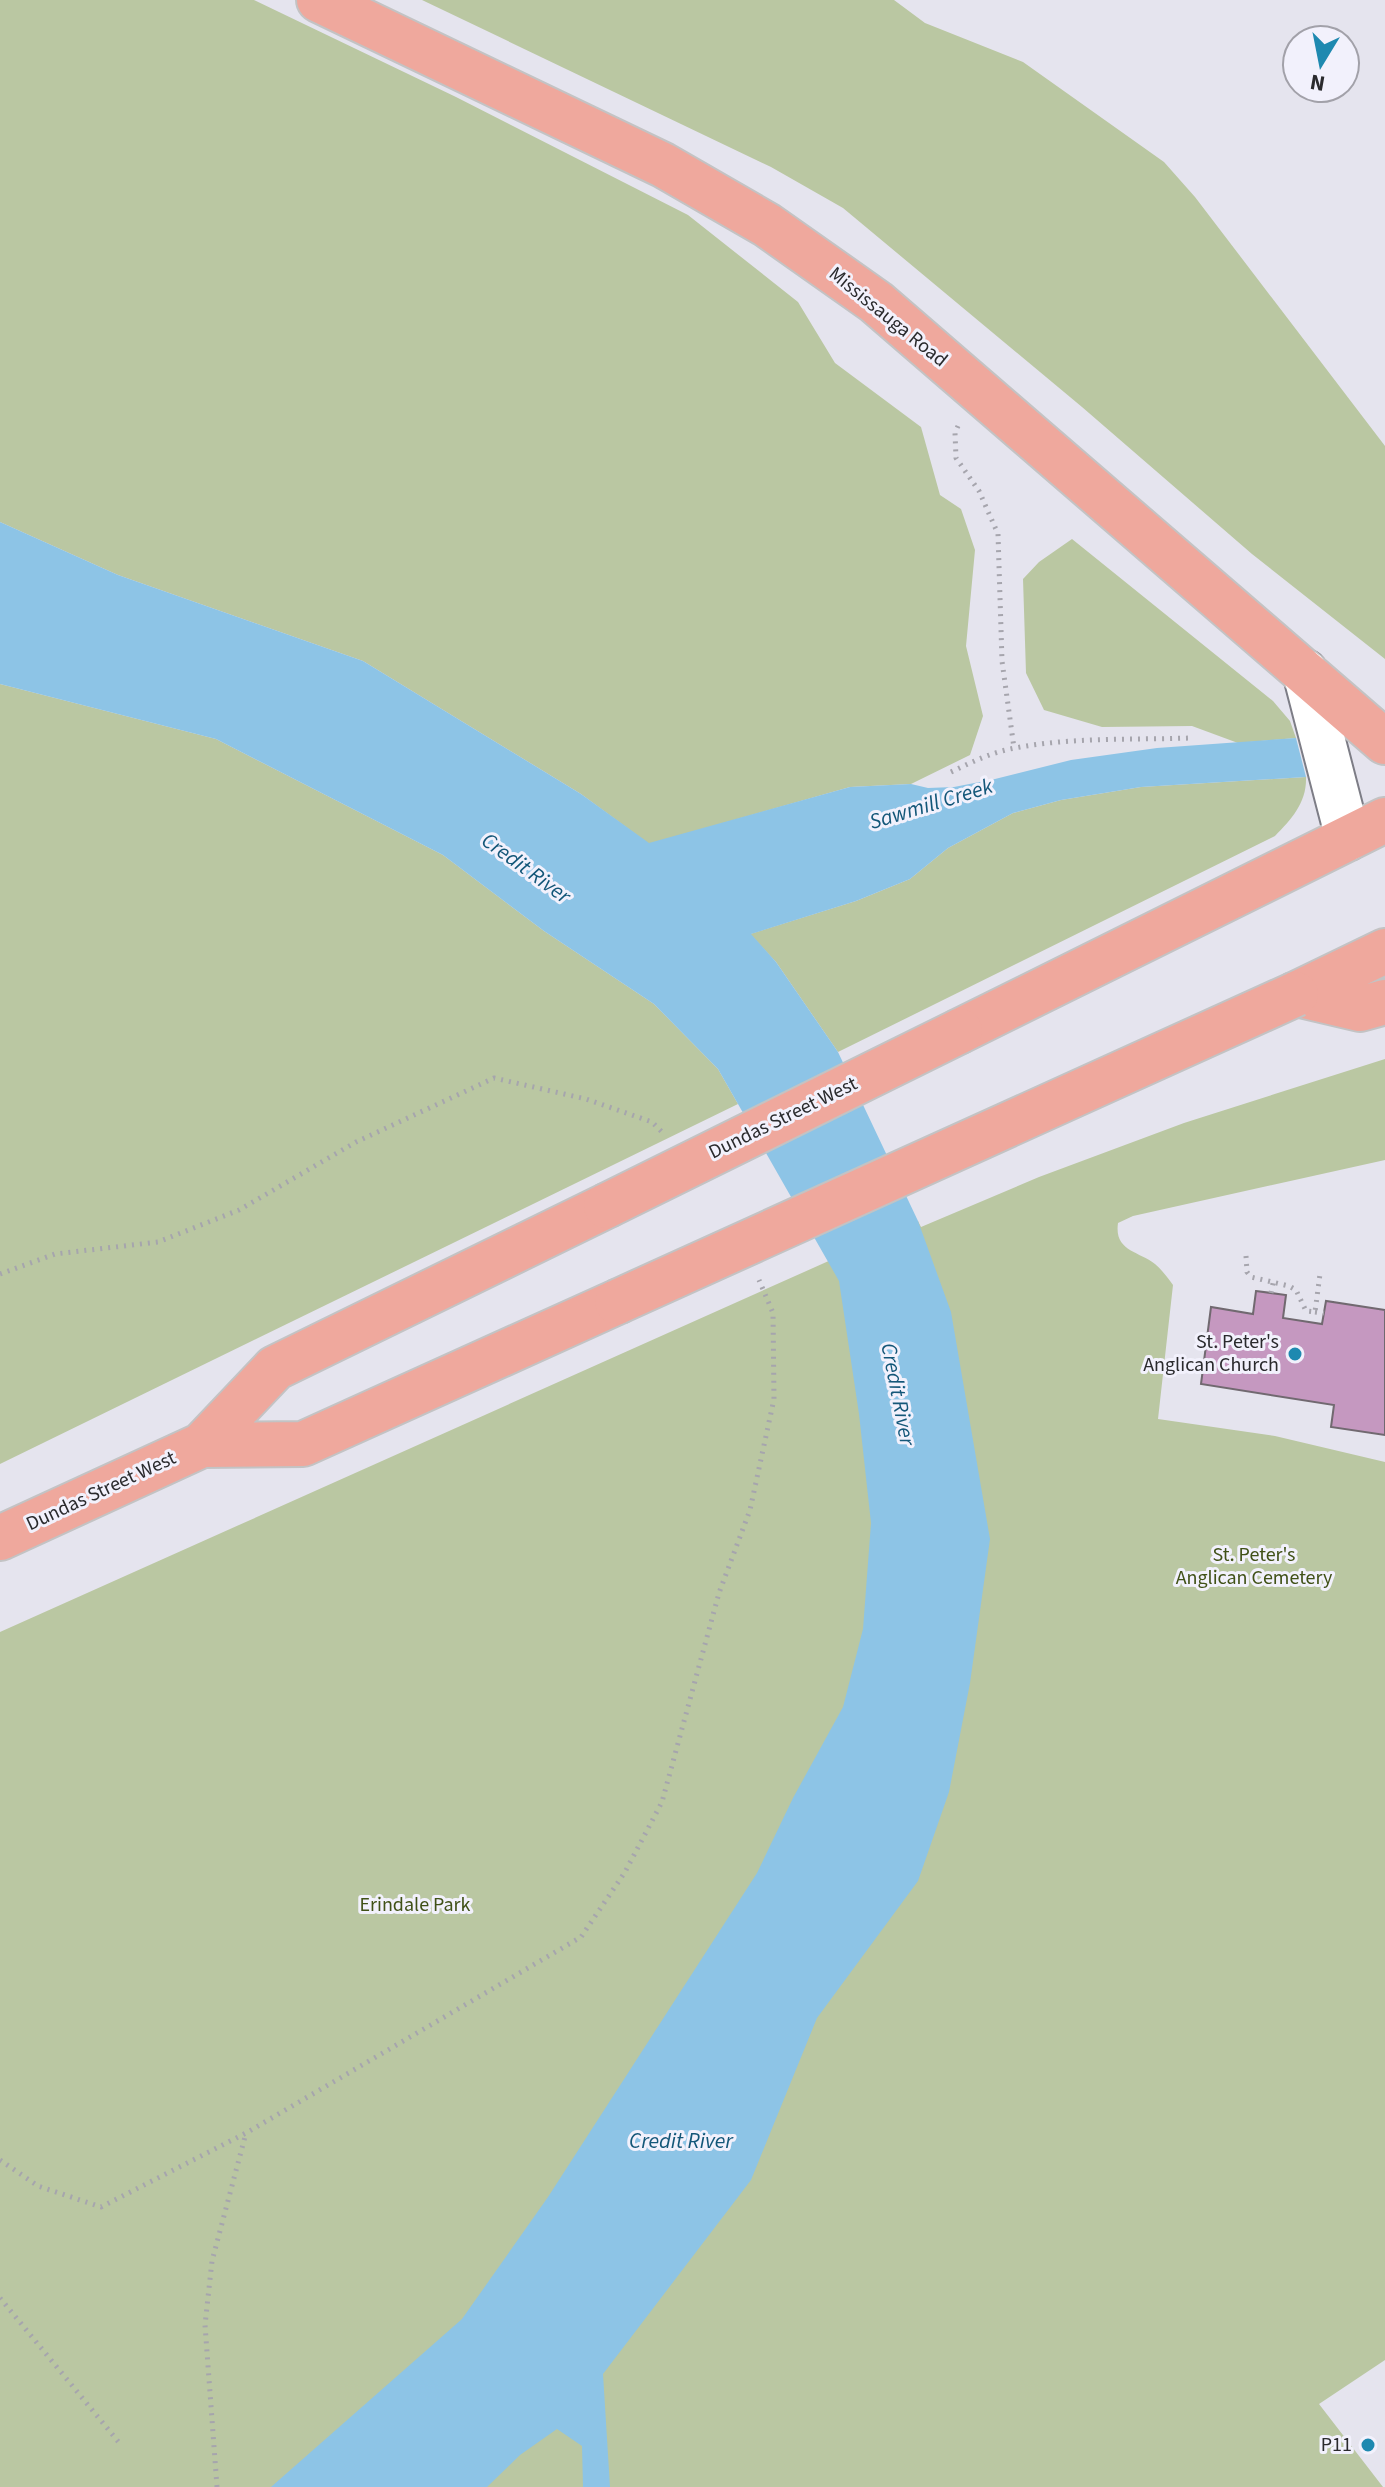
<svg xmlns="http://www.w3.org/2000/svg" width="1385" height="2487" font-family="'Source Sans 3',sans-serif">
  <rect width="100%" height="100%" fill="#e5e4ee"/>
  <path fill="#bac7a2" d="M0,0H254L456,97L688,215L798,302L835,363L921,427L940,495L961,509L975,550L966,646L983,716L970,755L911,784L850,787L649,844L581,794L363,661L118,575L0,522Z
    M422,0H894L925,23L1023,62L1164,162L1195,197L1385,446V659L1252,554L1082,407L843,208L771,167Z
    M1072,539L1273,701L1290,721L1296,738L1238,743L1192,726L1102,727L1044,710L1026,673L1023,579L1039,562Z
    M0,684L216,739L443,855L544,931L654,1004L718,1069L738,1104L0,1464Z
    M1306,777C1307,802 1292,819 1275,836L838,1052L776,962L750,934L856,901L910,879L948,848L1013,813L1061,800L1141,787Z
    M1385,1059V1160L1133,1216L1118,1223C1114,1251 1138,1251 1155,1264C1162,1270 1168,1278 1173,1285L1158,1419L1275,1436L1385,1462V2360L1319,2404L1383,2487H0V1632L918,1221L921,1227L1039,1177L1184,1123Z"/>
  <path fill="#8dc4e6" d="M0,522L118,575L363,661L581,794L649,843L850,787L911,784L928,788L954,787L995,779L1071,760L1157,748L1296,738L1306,777L1141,787L1061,800L1013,813L948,848L910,879L856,901L751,934L776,962L838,1052L918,1221L951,1312L990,1539L970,1683L949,1792L918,1881L817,2018L751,2180L603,2374L610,2487H583L582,2446L557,2429L520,2455L487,2487H271L462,2319L548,2197L757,1873L793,1798L843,1707L863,1629L871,1523L859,1414L839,1281L718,1069L654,1004L544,931L443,855L216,739L0,684Z"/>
  <path fill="#c598c0" stroke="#716970" stroke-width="2" d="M1256,1291L1286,1295L1283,1318L1322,1324L1326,1301L1385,1310V1435L1331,1427L1334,1405L1201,1384L1211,1307L1253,1314Z"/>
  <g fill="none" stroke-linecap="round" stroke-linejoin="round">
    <g stroke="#7d7d86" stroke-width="48">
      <path id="minor" d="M1305,672L1348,838"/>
    </g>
    <g stroke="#c3c3c4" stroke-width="48">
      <path id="major" d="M319,0L663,165L767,225L876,302L1385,742
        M1296,994L1385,951
        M1296,994L1360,1009L1385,1002
        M960,1031L1385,820
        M202,1445L303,1444L617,1302
        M0,1538L202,1445L275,1368L606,1206"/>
    </g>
    <path stroke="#a6a5ad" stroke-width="5" stroke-dasharray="2 6" stroke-linecap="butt" d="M958,426L955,433L956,458L979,491L998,534L1002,661L1014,748
      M951,772C972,762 992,752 1015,748C1072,737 1133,740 1190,738
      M1246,1256L1247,1272L1251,1277L1289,1286L1296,1290L1306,1311L1315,1312L1320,1274
      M0,1274L55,1254L158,1242L239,1210L356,1142L494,1078L586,1099L652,1122L663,1133
      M1271,1293L1273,1283
      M1315,1312L1324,1313
      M0,2160L38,2186L101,2207L246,2133L581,1937L625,1872L662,1802L719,1593L750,1510L774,1399L773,1313L759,1280
      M0,2298L121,2445
      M217,2487L205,2325L212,2261L246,2133"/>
    <use href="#minor" stroke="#fff" stroke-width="44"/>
    <use href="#major" stroke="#efa89d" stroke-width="44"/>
    <g stroke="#c3c3c4" stroke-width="48" stroke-linecap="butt">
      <path id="major-bridge" d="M606,1206L960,1031
        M617,1302L1296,994"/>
    </g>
    <use href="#major-bridge" stroke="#efa89d" stroke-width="44"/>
  </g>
  <g fill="#1e89b0" stroke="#f2f1fc" stroke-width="3">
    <circle cx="1295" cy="1354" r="8"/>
    <circle cx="1368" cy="2445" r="8"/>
  </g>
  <g text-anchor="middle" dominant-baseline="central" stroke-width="6" stroke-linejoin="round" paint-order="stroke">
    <g font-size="20" fill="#2a2a2d" stroke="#f2f1fc">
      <text transform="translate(888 317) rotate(39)">Mississauga Road</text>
      <text transform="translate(783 1118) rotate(-26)">Dundas Street West</text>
      <text transform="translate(101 1491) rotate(-25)">Dundas Street West</text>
    </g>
    <g font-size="20" fill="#2a2a2d" stroke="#f2f1fc" text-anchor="end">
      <text x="1279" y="1342">St. Peter's<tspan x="1279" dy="23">Anglican Church</tspan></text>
      <text x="1352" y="2445">P11</text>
    </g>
    <g font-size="20" fill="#405117" stroke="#f2f1fc">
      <text x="1254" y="1555">St. Peter's<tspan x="1254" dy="23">Anglican Cemetery</tspan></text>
      <text x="415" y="1905">Erindale Park</text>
    </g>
    <g font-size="22" font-style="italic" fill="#145779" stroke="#f2f1fc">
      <text transform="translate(931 804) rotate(-17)">Sawmill Creek</text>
      <text transform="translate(526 868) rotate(36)">Credit River</text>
      <text transform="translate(898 1394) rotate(79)">Credit River</text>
      <text x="681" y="2141">Credit River</text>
    </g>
  </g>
  <g transform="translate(1321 64) rotate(190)"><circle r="38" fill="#f2f1fc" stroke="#a2a1a9" stroke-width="2"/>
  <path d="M0-6L14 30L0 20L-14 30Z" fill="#1e89b0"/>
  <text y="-12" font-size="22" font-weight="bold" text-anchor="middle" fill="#2a2a2d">N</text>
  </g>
</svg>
